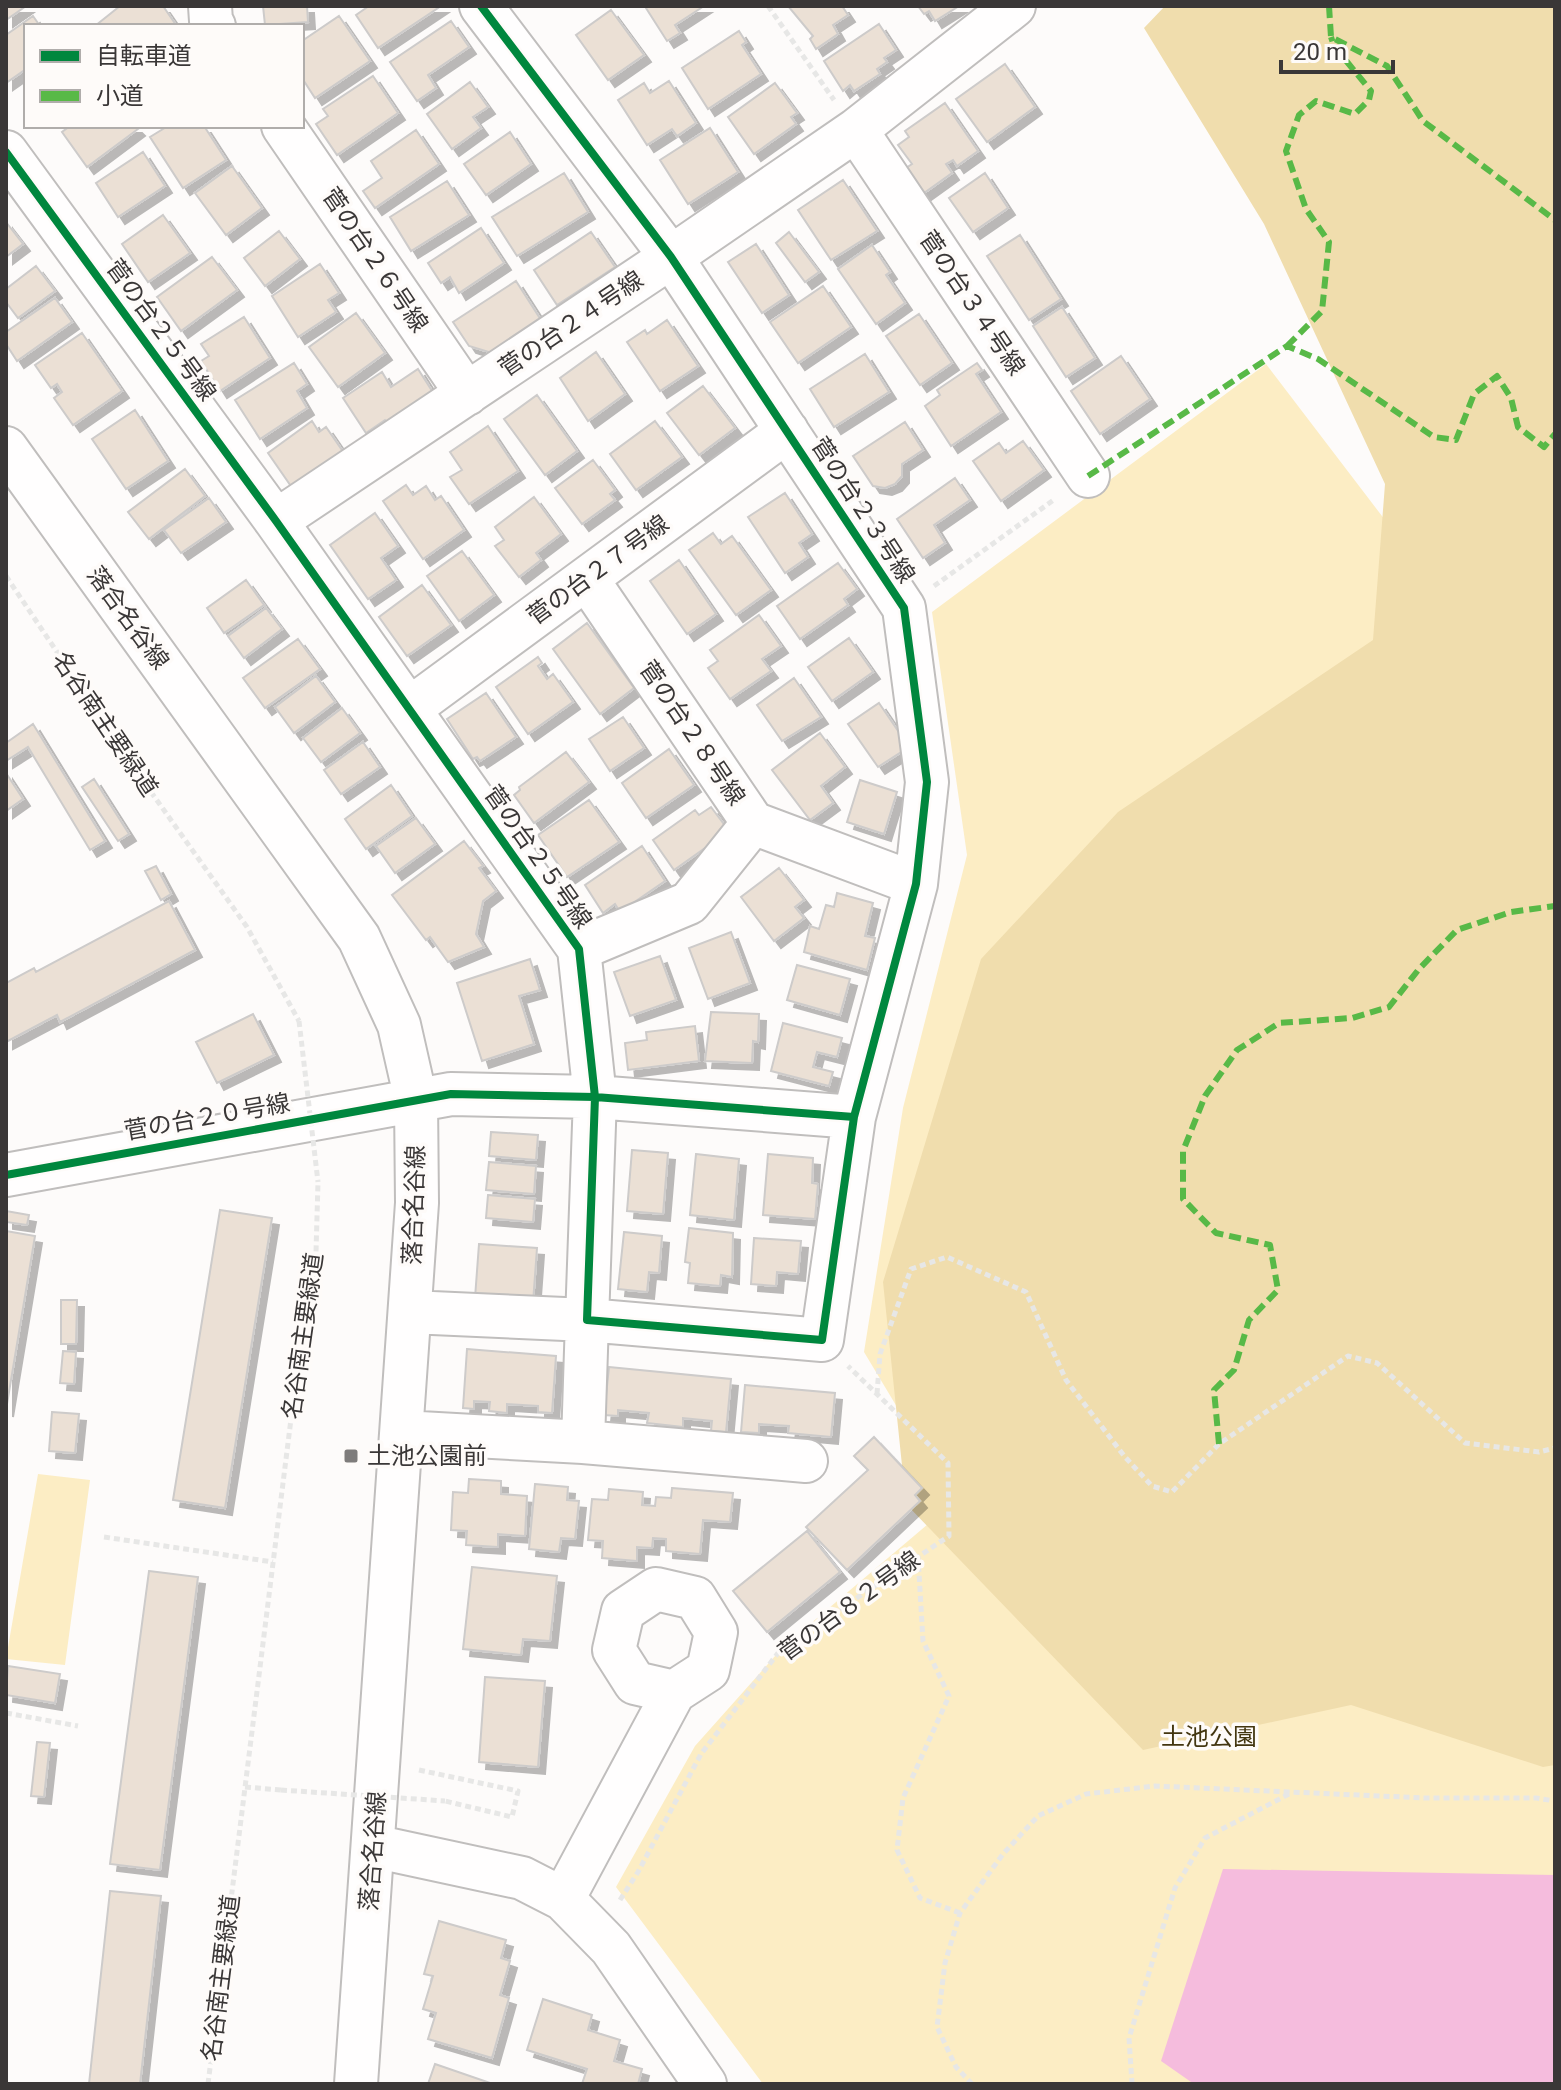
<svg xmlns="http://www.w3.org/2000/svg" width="1561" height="2090" font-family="Roboto,'Noto Sans JP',sans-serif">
  <defs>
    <filter id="shadow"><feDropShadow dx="7" dy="7" stdDeviation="0" flood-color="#0004"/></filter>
  </defs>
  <rect width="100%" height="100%" fill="#fdfbfa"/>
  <path fill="#fcedc4" d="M1266,364L1459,617L1555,1199V2084H763L616,1887L695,1746L783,1647L954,1502L864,1352L903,1108L967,855L932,612Z
    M38,1474L90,1480L65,1665L6,1659Z"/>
  <path fill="#f0ddad" d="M1165,6H1555V1765L1543,1767L1351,1705L1143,1750L906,1504L883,1282L981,959L1118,812L1373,640L1385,484L1264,224L1144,28Z"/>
  <path fill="#f5bcdd" d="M1223,1869L1555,1875V2084H1194L1161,2061Z"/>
  <path fill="#ebe0d5" stroke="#cdcbca" stroke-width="2" filter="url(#shadow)" d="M6,6H26L6,20Z
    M120,6H163L176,25L95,26Z
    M263,6H307L308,22L265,25Z
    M369,6H441L378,48L356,15Z
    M649,6H704L675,25L680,33L667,41L646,8Z
    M788,6H842L848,15L833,25L838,34L816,49L810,39L813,36Z
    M918,6H959L935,21L929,11L924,14Z
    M611,10L644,55L608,80L576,35Z
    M33,16L40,26H26V69L6,83V35Z
    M339,16L370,61L315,98L302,78V41Z
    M451,21L469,47L428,75L436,88L417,101L390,62Z
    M879,24L896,50L884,58L887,62L877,69L880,74L854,91L850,85L843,91L824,61Z
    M739,31L746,42L742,45L761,74L708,109L682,68Z
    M1005,64L1035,107L987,142L956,99Z
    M373,76L398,113L337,155L316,124L328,116L323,109Z
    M669,81L696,123L677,136L672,129L647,145L618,100L644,83L650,93Z
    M470,82L488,107L473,117L481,128L452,149L427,114Z
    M775,83L797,113L791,117L796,124L754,154L728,117Z
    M945,103L978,151L957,166L953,160L946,164L952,173L924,193L906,168L912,164L898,145L909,137L905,131Z
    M70,126H135L138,129L87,167L62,132Z
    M168,126H204L226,160L183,188L150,137Z
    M710,128L738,172L688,204L660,160Z
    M416,130L439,164L375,208L363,191L382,178L371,161Z
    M510,132L531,164L486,195L464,164Z
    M143,152L165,186L118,217L96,183Z
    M232,166L262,208L226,235L195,193Z
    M564,173L588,212L517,256L492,217Z
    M985,173L1008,208L973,232L949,198Z
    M843,180L877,231L831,260L798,210Z
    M447,181L469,215L411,251L390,217Z
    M163,215L190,253L148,282L122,244Z
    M6,222L23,244L6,257Z
    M481,228L504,263L459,293L450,277L441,283L428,263Z
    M279,231L300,259L265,286L244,258Z
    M591,232L615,267L557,305L534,270Z
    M789,232L819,272L805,282L776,243Z
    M1020,235L1061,299L1029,320L987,256Z
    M756,244L789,295L762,313L728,262Z
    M872,245L890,272L886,275L905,303L876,324L838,269Z
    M212,257L237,290L181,331L157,297Z
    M320,264L339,293L328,300L336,312L298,337L272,296Z
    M36,266L55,291L18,318L6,302V289Z
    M516,281L541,320L492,353L469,346L453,322Z
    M823,286L851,327L798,363L770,322Z
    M55,298L72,322L17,361L6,344V332Z
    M1062,307L1095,358L1066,377L1033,326Z
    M356,313L385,353L338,387L309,347Z
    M919,314L952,363L920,385L886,336Z
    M244,317L270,358L220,391L201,361L209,356L201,344Z
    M667,320L698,366L660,391L627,342L645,330L647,334Z
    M82,333L122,391L73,425L54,398L62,392L57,384L51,388L35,365Z
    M596,352L625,394L588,421L560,378Z
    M865,354L889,392L834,427L810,389Z
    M1121,356L1150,399L1100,434L1071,391Z
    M294,363L307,384L297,391L307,408L260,439L235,400Z
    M977,363L982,370L976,374L1001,412L951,446L925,406L940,395L937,390Z
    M418,369L434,394L389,425L385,420L366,433L343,398L382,372L391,387Z
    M703,386L735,428L699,455L667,413Z
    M537,395L577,451L545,475L504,419Z
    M135,410L168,461L126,489L92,439Z
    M312,421L319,432L326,427L344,453L293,489L268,453Z
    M655,421L682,457L636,490L610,454Z
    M905,422L923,450L902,464V476L895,484L885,488L873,486L853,456Z
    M488,426L518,471L469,504L450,477L462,470L450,452Z
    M1023,441L1044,470L1001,501L973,461L999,443L1006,453Z
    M593,460L615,490L610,494L615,500L582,524L555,488Z
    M185,469L205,496L149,539L128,512Z
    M955,478L970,500L934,525L945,543L923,558L897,519Z
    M406,485L413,495L426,486L435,500L441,496L464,530L423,559L383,501Z
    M785,493L812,534L799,543L808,557L785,573L748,517Z
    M534,497L561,534L536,553L541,560L519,577L495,546L504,540L495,527Z
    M209,498L226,522L181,553L164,530Z
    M375,513L398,546L381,558L396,580L368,599L330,545Z
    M713,533L721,544L732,536L771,590L736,615L689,550Z
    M462,551L494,595L459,621L427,576Z
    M679,560L716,614L687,634L650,581Z
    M838,563L857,589L844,599L848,605L800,639L777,606Z
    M246,580L264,605L224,633L207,608Z
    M422,585L451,625L407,656L379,617Z
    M266,608L282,629L244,658L228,636Z
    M759,615L781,646L762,659L771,671L730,699L708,668L718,661L710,650Z
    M587,623L634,688L600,714L553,649Z
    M849,638L873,672L832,701L808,667Z
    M298,639L320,669L265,708L243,678Z
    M538,657L542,663L538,666L547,679L553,674L573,702L528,734L496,687Z
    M316,676L335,702L294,733L275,707Z
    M794,678L821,717L782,741L757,705Z
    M486,693L516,737L480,761L477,757L473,759L447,719Z
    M879,703L909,747L878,767L848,724Z
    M342,708L360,733L321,762L303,738Z
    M623,717L644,748L610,771L589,739Z
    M33,724L105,841L90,850L28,747L6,761V743Z
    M820,733L845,767L821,786L833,803L810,820L772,770Z
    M363,742L380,767L341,794L324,770Z
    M669,749L694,785L646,818L622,783Z
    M566,752L589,782L534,823L514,795L520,790L519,787Z
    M6,773L23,799L6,811Z
    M94,779L129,834L118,841L82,787Z
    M860,780L897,792L884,834L847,822Z
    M391,785L412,816L366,849L345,819Z
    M589,800L619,842L567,877L538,835Z
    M711,807L729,831L674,870L653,840L695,810L699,815Z
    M416,818L435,844L395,873L376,846Z
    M464,841L483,866L479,868L496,891L483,901L476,934L484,947L448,962L430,937L426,940L392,895Z
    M642,846L665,881L620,912L615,904L603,913L585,885Z
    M156,866L171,894L161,900L145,871Z
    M779,868L804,900L795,907L804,918L774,941L741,897Z
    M837,893L873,903L865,936L875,938L867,970L804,952L810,926L819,929L826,905L834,907Z
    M169,901L195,950L60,1022L57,1015L6,1042V983L34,968L36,972Z
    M731,932L750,983L708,999L689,948Z
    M660,956L676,1000L630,1016L614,972Z
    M530,959L540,990L519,996L534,1044L482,1061L457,983Z
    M797,965L850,979L840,1015L787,1000Z
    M711,1012L759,1014L758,1042L753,1041L752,1063L705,1061Z
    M253,1014L274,1055L217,1083L196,1042Z
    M783,1023L842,1038L837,1057L817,1052L813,1067L833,1072L829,1086L771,1071Z
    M695,1026L699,1061L628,1070L625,1043L647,1040L646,1032Z
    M491,1132L538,1135L536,1160L489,1156Z
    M632,1150L668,1153L663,1214L627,1211Z
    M696,1154L739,1159L734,1220L690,1215Z
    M768,1154L813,1158L812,1183L818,1184L815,1219L763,1215Z
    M489,1162L536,1166L534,1194L486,1190Z
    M488,1195L535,1199L533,1222L486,1218Z
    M220,1210L272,1218L225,1508L173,1500Z
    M6,1211L29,1215L27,1225L6,1222Z
    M689,1228L733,1233L732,1277L721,1275L720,1286L688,1283L690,1263L685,1262Z
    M6,1231L35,1236L6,1410Z
    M624,1232L662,1236L659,1273L649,1272L647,1292L618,1289Z
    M754,1238L801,1241L798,1274L777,1272L776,1286L751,1284Z
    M479,1244L537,1248L533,1303L475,1298Z
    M61,1300H77L76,1344H61Z
    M467,1349L556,1356L552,1413L538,1412V1406L507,1404V1413L489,1411L490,1402L474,1401V1409L463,1408Z
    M63,1351L76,1352L74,1384L60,1383Z
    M609,1367L731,1379L726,1432L711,1431L712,1421L683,1418V1427L647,1423L649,1413L618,1410V1416L604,1415Z
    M745,1385L835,1393L831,1437L788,1433L789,1426L759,1424V1433L741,1432Z
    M52,1412L79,1414L75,1453L49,1451Z
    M874,1437L922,1488L915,1495L920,1501L847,1570L806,1527L868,1470L854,1456Z
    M469,1479L501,1481V1494L527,1496L525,1536L498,1534V1547L466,1545L467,1531L451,1530L453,1492L468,1493Z
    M535,1484L568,1487L567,1500L579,1501L575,1539L561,1538L559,1552L529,1549Z
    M672,1488L733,1493L730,1522L703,1520L700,1554L666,1551V1539L653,1538L652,1548L637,1547V1561L602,1558L603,1541L588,1540L592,1499L608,1500L609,1489L643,1492L642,1505L655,1506L656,1497L671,1498Z
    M807,1531L840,1572L767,1632L733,1591Z
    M472,1567L557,1576L550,1641L523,1639L521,1655L463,1649Z
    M149,1571L198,1577L160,1870L110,1864Z
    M8,1666L60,1674L55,1703L6,1695Z
    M485,1677L545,1681L538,1767L479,1762Z
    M37,1742L50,1743L44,1797L31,1796Z
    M110,1891L161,1896L140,2084H89Z
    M439,1921L506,1940L501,1958L510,1961L500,1995L509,1998L492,2058L428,2039L436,2013L423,2009L433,1976L424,1974Z
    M543,1999L592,2015L588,2030L620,2040L614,2061L642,2069L638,2084H582L587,2069L527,2050Z
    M435,2064L493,2084H428Z"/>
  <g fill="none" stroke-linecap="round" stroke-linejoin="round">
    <g stroke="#c0bebd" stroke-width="46">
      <path id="minor" d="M210,6L211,21L214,26
        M283,126L467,394
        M856,130L1088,476
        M6,152L276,521L579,949L595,1097L587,1320L822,1340L854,1117
        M6,448L359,938L399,1025L416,1100L417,1203L356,2084
        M276,521L671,257L856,130L1014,6
        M587,579L753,823L916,884
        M409,709L787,431
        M579,949L689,903L753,823
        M6,1175L451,1094L595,1097L854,1117L916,884L927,782L904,608L671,257L481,6
        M410,1312L587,1320L583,1442
        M402,1432L583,1442L806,1461
        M373,1846L522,1878L563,1899L611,1948L705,2084
        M563,1899L674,1692L708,1670L716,1632L695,1598L656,1589L623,1611L614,1650L635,1683L674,1692"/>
    </g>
    <path stroke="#e7e7e6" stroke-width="5" stroke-dasharray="6 4" stroke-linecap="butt" d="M768,6L834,100
      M6,576L151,792L247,927L299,1021
      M934,586L1055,499
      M877,1394L880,1354L911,1269L947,1257L1026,1292L1066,1380L1125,1457L1152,1486L1172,1492L1219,1444L1348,1356L1377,1363L1465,1443L1539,1452L1555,1448
      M104,1537L273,1562
      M918,1556L923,1641L949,1696L903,1798L897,1850L920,1898L960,1913
      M6,1713L78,1726
      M419,1770L518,1791L512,1817L445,1801
      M245,1787L281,1790
      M620,1900L638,1872L701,1754L781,1649L949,1536L948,1463L848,1366
      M208,2084L293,1403L315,1287L318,1182
      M972,2084L956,2067L937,2027L945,1963L960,1913L1003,1854L1038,1816L1086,1794L1155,1786L1425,1798H1536L1555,1801
      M1132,2084L1129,2038L1175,1888L1205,1838L1291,1793"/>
    <use href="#minor" stroke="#fffefe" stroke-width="42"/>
    <path stroke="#e7e7e6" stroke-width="5" stroke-dasharray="6 4" stroke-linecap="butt" d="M299,1021L318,1182
      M281,1790L445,1801"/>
    <path stroke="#58b947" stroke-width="6" stroke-dasharray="12 6" stroke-linecap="butt" d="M1329,6L1331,37L1387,66L1423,121L1555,220
      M1287,346L1322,311L1329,242L1306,209L1286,151L1299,115L1316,101L1355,114L1369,100L1371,91L1334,46L1331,37
      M1088,476L1287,346L1318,359L1434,437L1456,440L1474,394L1497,376L1511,398L1518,427L1544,447L1555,434
      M1219,1444L1214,1390L1234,1370L1249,1320L1278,1290L1270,1245L1216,1233L1183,1199V1151L1205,1096L1237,1050L1279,1023L1352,1018L1389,1007L1419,969L1457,930L1511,912L1555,906"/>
    <g stroke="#fefbf9" stroke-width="13">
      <path id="cycleway" d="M6,152L276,521L579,949L595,1097L587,1320L822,1340L854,1117
        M6,1175L451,1094L595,1097L854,1117L916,884L927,782L904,608L671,257L481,6"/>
    </g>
    <use href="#cycleway" stroke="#00873e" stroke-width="8"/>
  </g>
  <rect fill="#7e7c7b" stroke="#fefbf9" stroke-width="3" x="343" y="1448" width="16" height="16" rx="4"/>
  <g text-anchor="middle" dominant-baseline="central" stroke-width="7" stroke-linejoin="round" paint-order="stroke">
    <g font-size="24" fill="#3a3737" stroke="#fefbf9">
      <text transform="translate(375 260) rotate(56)">菅の台２６号線</text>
      <text transform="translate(972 303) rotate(56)">菅の台３４号線</text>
      <text transform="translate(571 324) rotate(-34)">菅の台２４号線</text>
      <text transform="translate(161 330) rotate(54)">菅の台２５号線</text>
      <text transform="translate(863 510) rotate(57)">菅の台２３号線</text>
      <text transform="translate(598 570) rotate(-36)">菅の台２７号線</text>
      <text transform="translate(128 618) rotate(54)">落合名谷線</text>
      <text transform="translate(105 724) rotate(56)">名谷南主要緑道</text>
      <text transform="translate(692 733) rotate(56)">菅の台２８号線</text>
      <text transform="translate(538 857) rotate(55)">菅の台２５号線</text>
      <text transform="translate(207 1117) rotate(-10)">菅の台２０号線</text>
      <text transform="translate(414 1205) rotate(-88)">落合名谷線</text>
      <text transform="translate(303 1336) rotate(-82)">名谷南主要緑道</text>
      <text transform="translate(849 1606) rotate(-36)">菅の台８２号線</text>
      <text transform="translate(373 1851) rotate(-86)">落合名谷線</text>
      <text transform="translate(221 1978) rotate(-83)">名谷南主要緑道</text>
    </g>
    <g font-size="24" fill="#3a3737" stroke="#fefbf9" text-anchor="start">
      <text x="367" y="1456">土池公園前</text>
    </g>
    <g font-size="24" fill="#433610" stroke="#fefbf9">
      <text x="1209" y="1737">土池公園</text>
    </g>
  </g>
  <rect width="1561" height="2090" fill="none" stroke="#3a3737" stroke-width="16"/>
  <rect x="24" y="24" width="280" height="104" fill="#fefbf9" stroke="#b0adab" stroke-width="2"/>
  <rect x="40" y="50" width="40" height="12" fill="#00873e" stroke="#b0adab" stroke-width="2"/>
  <text x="96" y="64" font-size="24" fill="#3a3737">自転車道</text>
  <rect x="40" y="90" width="40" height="12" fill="#58b947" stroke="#b0adab" stroke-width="2"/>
  <text x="96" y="104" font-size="24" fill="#3a3737">小道</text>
  <path d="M1281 60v12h112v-12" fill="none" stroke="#3a3737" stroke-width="4"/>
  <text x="1293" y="60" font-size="24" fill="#3a3737" stroke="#fefbf9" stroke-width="6" paint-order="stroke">20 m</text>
</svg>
